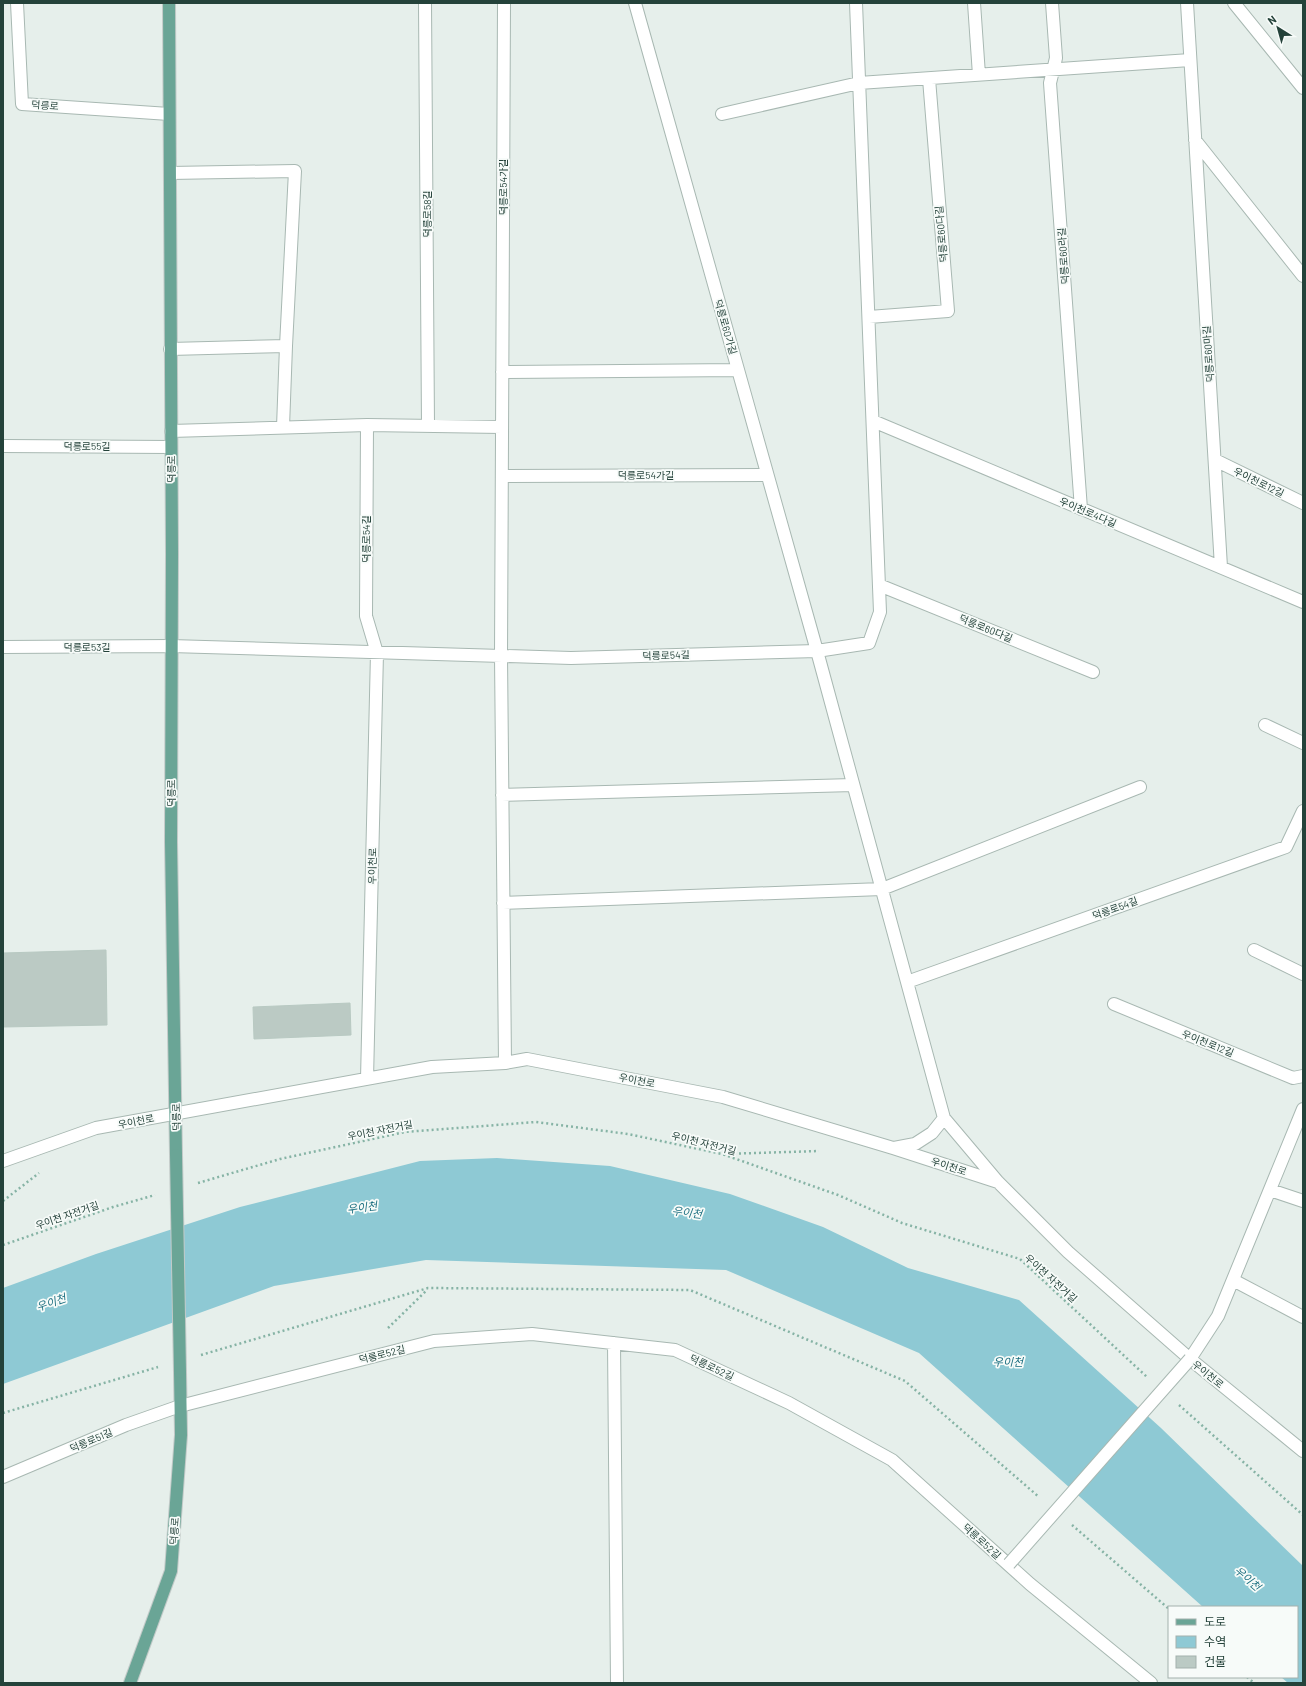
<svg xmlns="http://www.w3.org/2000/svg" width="1306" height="1686" font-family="Barlow,'Noto Sans KR',sans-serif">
  <rect width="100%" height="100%" fill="#e6efeb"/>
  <path fill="#8ec9d4" d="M497,1158L610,1166L730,1194L823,1227L908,1268L1019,1300L1161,1428L1303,1566V1683H1288L1281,1677H1297V1607H1203L919,1353L726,1270L426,1260L274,1286L3,1384V1288L96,1254L240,1207L420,1161Z"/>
  <path fill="#bbcac4" stroke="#b8c9c2" d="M106,950L107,1025L3,1027V953Z
    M350,1003L351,1035L254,1039L253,1007Z"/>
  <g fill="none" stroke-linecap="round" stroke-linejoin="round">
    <g stroke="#a8b8b2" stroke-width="14">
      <path id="minor" d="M17,3L22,104L169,114
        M425,3L428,425
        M504,3L501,656L505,1063
        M635,3L817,651L944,1118L998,1182L1068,1252L1190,1359L1303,1451
        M974,3L979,75
        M1052,3L1056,58L1050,83L1081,509
        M1187,3L1221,567
        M1234,3L1303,88
        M722,114L859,83L1190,60
        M1195,140L1303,276
        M170,173L295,171L286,346L170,349
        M869,317L948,311L929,79
        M502,372L738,370
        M873,421L1303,602
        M283,427L286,346
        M171,431L367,425L502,427
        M3,446L171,447
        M1215,460L1303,503
        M502,476L767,475
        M879,585L1093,672
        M3,647L171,646L571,658L817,651L869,643L880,612L856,3
        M1265,725L1303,743
        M502,795L853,785
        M503,903L882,889L1140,787
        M1254,950L1303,974
        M907,982L1286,847L1303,811
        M1114,1004L1293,1078L1303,1076
        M367,1079L377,653L366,616L367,425
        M894,1148L915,1144L932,1133L944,1118
        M3,1161L96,1128L432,1067L505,1063L527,1059L723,1097L893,1148L998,1182
        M1270,1190L1303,1201
        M1233,1280L1303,1317
        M614,1343L617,1683
        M1190,1359L1218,1316L1303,1109
        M3,1477L126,1425L180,1406L434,1341L532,1334L675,1350L789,1403L892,1460L1030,1584L1151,1683"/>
    </g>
    <g stroke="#c2cac8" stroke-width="14">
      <path id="major" d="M169,3L172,554L171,842L176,1155
        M130,1683L171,1571L181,1435L180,1372"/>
    </g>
    <path stroke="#86b3a5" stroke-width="2.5" stroke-dasharray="2 3" stroke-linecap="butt" d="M724,1154L819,1151
      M198,1183L280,1159L405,1132L536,1122L628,1134L722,1154L838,1195L902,1223L1020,1259L1147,1377
      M3,1201L39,1173
      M3,1245L113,1207L155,1195
      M388,1328L427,1290
      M201,1355L428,1288L690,1290L905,1381L1039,1497
      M1179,1405L1303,1515
      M3,1413L158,1367
      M1072,1525L1169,1609
      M1247,1677L1254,1683"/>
    <use href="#minor" stroke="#fff" stroke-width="12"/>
    <use href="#major" stroke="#6aa596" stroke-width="12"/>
    <g stroke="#a8b8b2" stroke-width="14" stroke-linecap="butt">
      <path id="minor-bridge" d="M1009,1564L1190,1359"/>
    </g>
    <g stroke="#c2cac8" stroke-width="14" stroke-linecap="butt">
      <path id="major-bridge" d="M176,1155L180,1372"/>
    </g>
    <use href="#minor-bridge" stroke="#fff" stroke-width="12"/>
    <use href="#major-bridge" stroke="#6aa596" stroke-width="12"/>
  </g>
  <g text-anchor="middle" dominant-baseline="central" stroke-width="3.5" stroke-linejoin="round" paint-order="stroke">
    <g font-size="10" fill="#24423a" stroke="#f7fbf9">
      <text transform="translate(45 105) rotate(4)">덕릉로</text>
      <text transform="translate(503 187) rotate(-90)">덕릉로54가길</text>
      <text transform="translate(427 214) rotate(-90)">덕릉로58길</text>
      <text transform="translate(941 234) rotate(-95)">덕릉로60다길</text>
      <text transform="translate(1063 256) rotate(-94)">덕릉로60라길</text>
      <text transform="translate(726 327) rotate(74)">덕릉로60가길</text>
      <text transform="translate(1208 354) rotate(-94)">덕릉로60마길</text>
      <text x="87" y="446">덕릉로55길</text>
      <text transform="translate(171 469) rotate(-90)">덕릉로</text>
      <text x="646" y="475">덕릉로54가길</text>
      <text transform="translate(1259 482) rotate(26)">우이천로12길</text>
      <text transform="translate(1088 512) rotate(23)">우이천로4다길</text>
      <text transform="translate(366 539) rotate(-90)">덕릉로54길</text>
      <text transform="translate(986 628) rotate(22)">덕릉로60다길</text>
      <text x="87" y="647">덕릉로53길</text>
      <text transform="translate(666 655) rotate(-2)">덕릉로54길</text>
      <text transform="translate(171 793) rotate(-90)">덕릉로</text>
      <text transform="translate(372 866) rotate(-89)">우이천로</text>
      <text transform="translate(1115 908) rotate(-20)">덕릉로54길</text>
      <text transform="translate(1208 1043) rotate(22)">우이천로12길</text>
      <text transform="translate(637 1080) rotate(11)">우이천로</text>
      <text transform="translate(176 1117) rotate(-91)">덕릉로</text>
      <text transform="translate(136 1121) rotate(-11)">우이천로</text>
      <text transform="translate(380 1130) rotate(-11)">우이천 자전거길</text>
      <text transform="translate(704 1143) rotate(14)">우이천 자전거길</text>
      <text transform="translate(949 1166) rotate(18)">우이천로</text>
      <text transform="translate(67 1215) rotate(-19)">우이천 자전거길</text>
      <text transform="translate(1051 1278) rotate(42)">우이천 자전거길</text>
      <text transform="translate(382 1354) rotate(-14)">덕릉로52길</text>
      <text transform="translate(712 1367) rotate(25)">덕릉로52길</text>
      <text transform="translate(1208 1374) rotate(39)">우이천로</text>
      <text transform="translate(91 1440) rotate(-23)">덕릉로51길</text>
      <text transform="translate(174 1531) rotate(-86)">덕릉로</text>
      <text transform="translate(982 1541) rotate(42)">덕릉로52길</text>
    </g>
    <g font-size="11" font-style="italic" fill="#1c6f80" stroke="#f7fbf9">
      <text transform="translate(362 1207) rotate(-7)">우이천</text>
      <text transform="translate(687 1212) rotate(7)">우이천</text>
      <text transform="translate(51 1302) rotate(-19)">우이천</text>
      <text x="1008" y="1361">우이천</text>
      <text transform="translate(1248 1578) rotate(41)">우이천</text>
    </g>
  </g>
  <rect width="1306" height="1686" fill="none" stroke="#24423a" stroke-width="8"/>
  <rect x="1168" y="1606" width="130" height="72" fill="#f7fbf9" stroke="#a3b1ad"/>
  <rect x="1176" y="1619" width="20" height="6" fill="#6aa596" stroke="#a3b1ad"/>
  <text x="1204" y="1626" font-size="12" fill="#24423a">도로</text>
  <rect x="1176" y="1636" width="20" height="12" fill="#8ec9d4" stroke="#a3b1ad"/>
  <text x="1204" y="1646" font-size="12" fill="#24423a">수역</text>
  <rect x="1176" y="1656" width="20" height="12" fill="#bbcac4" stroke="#a3b1ad"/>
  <text x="1204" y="1666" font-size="12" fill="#24423a">건물</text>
  <g transform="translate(1278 28) rotate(323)" stroke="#f7fbf9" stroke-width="3" paint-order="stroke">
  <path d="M0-3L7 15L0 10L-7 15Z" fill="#24423a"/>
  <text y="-6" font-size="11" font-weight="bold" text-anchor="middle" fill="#24423a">N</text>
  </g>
</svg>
